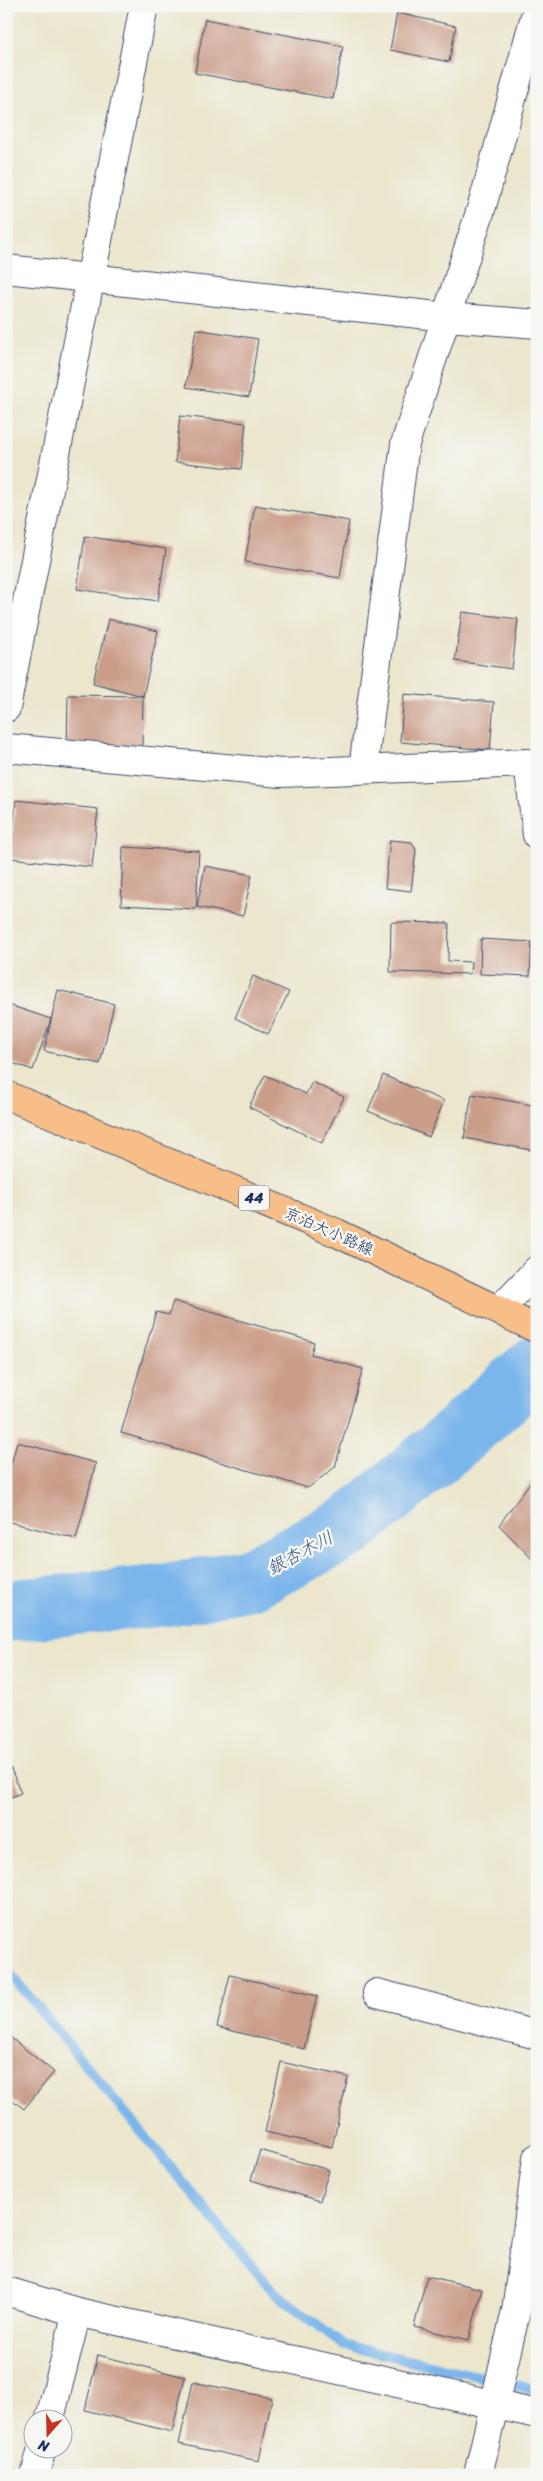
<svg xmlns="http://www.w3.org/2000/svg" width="543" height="2481" font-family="Sriracha,'Klee One',sans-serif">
  <rect width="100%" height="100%" fill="#f6f6f2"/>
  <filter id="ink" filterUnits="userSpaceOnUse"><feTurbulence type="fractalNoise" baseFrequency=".02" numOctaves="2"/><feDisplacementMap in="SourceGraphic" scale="10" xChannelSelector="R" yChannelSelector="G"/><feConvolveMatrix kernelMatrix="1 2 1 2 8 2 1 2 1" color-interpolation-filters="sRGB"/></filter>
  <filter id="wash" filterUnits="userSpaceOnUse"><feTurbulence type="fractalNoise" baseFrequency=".0096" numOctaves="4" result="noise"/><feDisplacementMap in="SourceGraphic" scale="20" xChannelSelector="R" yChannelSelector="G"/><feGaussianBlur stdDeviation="1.12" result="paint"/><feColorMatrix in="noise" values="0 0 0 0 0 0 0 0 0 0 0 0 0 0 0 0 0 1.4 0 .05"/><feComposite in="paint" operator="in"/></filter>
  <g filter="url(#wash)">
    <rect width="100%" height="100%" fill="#ebe6cc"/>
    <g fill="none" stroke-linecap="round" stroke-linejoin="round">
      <path stroke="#7ab5eb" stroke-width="10" d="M6,1969L273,2291L344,2345L537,2390"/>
      <path stroke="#7ab5eb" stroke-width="62" d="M6,1611L168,1595L250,1579L349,1527L448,1445L537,1366"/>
    </g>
    <g id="blocks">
      <path fill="#ca9d89" d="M397,13L456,26L449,62L390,50Z
        M205,19L343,46L333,99L195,73Z
        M196,329L258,339L249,397L186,387Z
        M180,416L246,423L241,469L175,462Z
        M6,489L10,490L7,505H6Z
        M255,505L349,521L340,578L245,562Z
        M85,536L166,549L158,601L77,589Z
        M462,612L518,619L512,669L455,661Z
        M108,619L158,631L143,696L142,749L67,748L68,695L143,696L93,683Z
        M404,694L494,702L490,750L400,742Z
        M16,800L98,809L92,867L10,858Z
        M390,840L412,842L416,850L411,891L385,888Z
        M123,847L199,851L196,909L121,905Z
        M205,866L252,875L243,916L197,907Z
        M391,922L449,923L448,961L471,962L470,974L390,972Z
        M481,939L532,942L530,976L480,974Z
        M253,976L289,992L268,1034L235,1018Z
        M58,990L114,1004L100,1064L44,1051Z
        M6,1004L51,1019L33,1070L6,1061Z
        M265,1075L306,1094L312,1082L344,1097L322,1143L249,1107Z
        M383,1075L444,1101L429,1137L368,1111Z
        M472,1094L537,1106V1151L464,1138Z
        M173,1301L314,1342L311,1354L363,1369L335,1467L308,1488L121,1433L156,1312L169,1315Z
        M17,1442L96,1463L76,1539L6,1521V1483Z
        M537,1473V1564L499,1525Z
        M6,1757L21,1793L6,1799Z
        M230,1975L317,1996L304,2049L217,2027Z
        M6,2034L54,2072L24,2109L6,2095Z
        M281,2062L348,2077L332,2147L265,2132Z
        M260,2150L329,2170L320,2201L251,2180Z
        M427,2276L482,2289L469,2340L414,2327Z
        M98,2355L185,2377L172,2432L85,2410Z
        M193,2382L272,2398L259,2461L179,2444Z"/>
    </g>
  </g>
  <g filter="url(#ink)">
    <use href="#blocks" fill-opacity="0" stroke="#3a4a6e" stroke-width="1"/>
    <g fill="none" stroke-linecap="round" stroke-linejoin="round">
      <g stroke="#3a4a6e" stroke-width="30">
        <path id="street" d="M6,269L447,317L537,324
          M6,708L144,6
          M6,748L281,773L528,763L537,835
          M363,769L405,444L482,206L537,9
          M499,1310L537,1270
          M377,1993L537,2035
          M6,2291L77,2312L537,2414
          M50,2418L77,2312
          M35,2475L42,2448
          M478,2475L516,2311L537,2158"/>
      </g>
      <g stroke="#3a4a6e" stroke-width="30">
        <path id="primary" d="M6,1095L337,1233L537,1329"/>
      </g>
      <use href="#street" stroke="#fff" stroke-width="28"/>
      <use href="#primary" stroke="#f7be87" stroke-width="28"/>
    </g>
  </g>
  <g text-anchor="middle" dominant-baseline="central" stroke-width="5" stroke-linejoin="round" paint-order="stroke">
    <rect fill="#f6f6f2" stroke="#5d6b8a" stroke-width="1" x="239" y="1185.5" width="30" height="25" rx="4"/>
    <g font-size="15" font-weight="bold" fill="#1b2f5e">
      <text x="254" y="1198">44</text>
    </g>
    <g font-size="16" fill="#1b2f5e" stroke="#f6f6f2">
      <text transform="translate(329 1231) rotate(24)">京泊大小路線</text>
    </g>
    <g font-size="18" font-style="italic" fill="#385788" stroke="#f6f6f2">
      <text transform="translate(300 1553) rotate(-28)">銀杏木川</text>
    </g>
  </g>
  <rect width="543" height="2481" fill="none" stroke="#f6f6f2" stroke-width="25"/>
  <g transform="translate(48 2434) rotate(200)"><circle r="24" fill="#f6f6f2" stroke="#9ea6b7"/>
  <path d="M0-4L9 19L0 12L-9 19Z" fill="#c8321e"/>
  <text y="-8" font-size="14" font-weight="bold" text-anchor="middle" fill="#1b2f5e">N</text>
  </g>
</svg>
